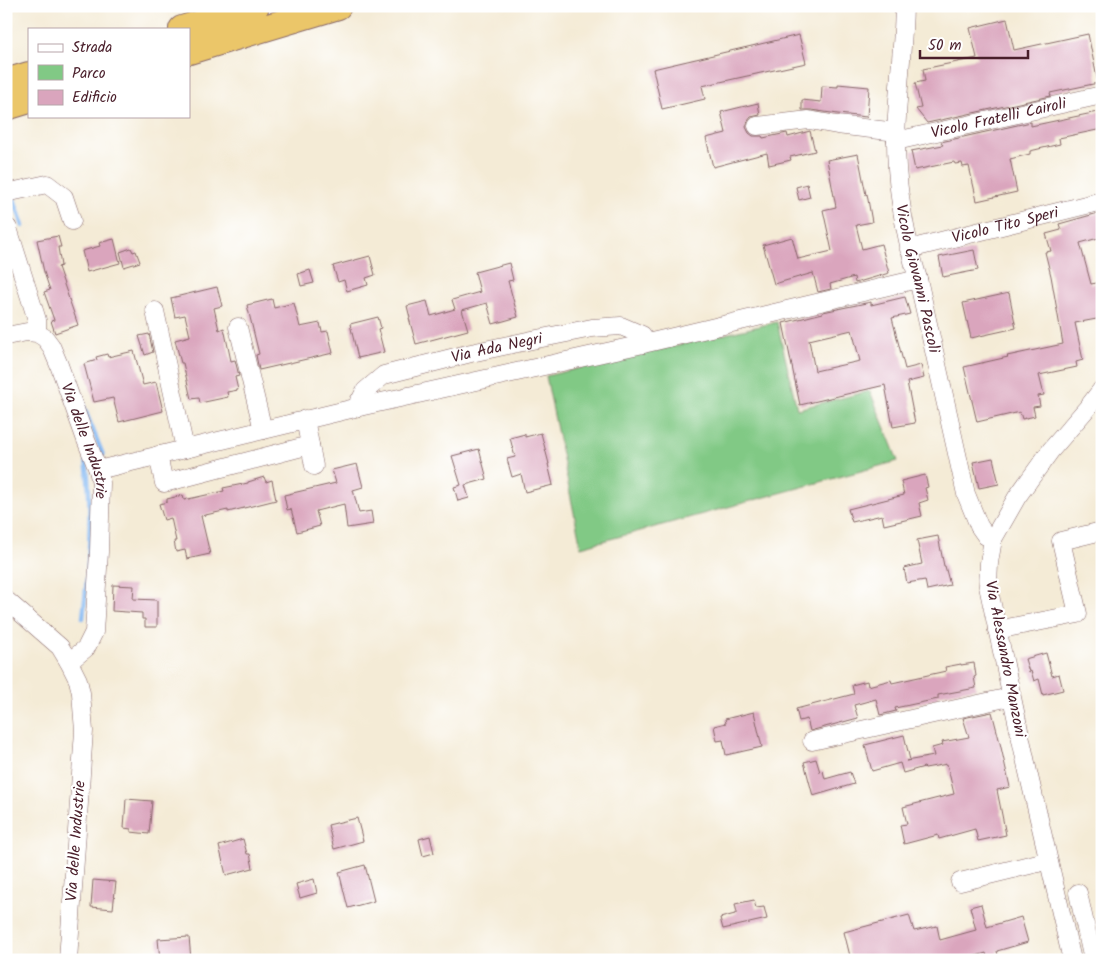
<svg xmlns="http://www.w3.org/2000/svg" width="1108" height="966" font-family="Kalam,sans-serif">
  <rect width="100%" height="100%" fill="#fff"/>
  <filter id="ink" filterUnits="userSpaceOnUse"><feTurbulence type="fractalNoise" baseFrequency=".02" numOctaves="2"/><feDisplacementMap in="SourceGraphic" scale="10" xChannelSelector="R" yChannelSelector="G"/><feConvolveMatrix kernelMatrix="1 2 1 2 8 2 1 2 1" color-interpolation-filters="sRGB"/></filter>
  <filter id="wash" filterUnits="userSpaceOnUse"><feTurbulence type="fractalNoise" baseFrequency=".0096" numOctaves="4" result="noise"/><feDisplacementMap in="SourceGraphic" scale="20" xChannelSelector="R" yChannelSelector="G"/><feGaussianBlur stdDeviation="1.12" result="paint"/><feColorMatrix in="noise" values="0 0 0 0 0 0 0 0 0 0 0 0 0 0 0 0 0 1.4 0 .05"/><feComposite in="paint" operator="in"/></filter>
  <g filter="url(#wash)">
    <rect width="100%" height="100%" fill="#f4ebd6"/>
    <path fill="#81c985" stroke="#667458" d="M777,322L797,409L870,391L898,461L581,547L546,376Z"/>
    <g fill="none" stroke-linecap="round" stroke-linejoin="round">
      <path stroke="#84b9f3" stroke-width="4.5" d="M14,199L23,226
        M81,400L103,455
        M83,618C89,565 93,512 86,460"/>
    </g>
    <g id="blocks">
      <path fill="#daa5bd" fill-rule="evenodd" d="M1007,19L1014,50L1088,34L1098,83L1050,93L1051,96L927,123L916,109L921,108L915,83L925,81L923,69L977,58L970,28Z
        M799,35L806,63L702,86L705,99L662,109L653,69Z
        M838,84L869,87L867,117L838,114L811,110H802V100L821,102L822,86L838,87Z
        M758,103L760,115L751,117L748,121L746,127L749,133L753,136H762L763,138L787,133L788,137L810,131L815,151L790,157L791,160L769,165L767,153L713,167L706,138L726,133L721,112Z
        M1102,111V129L1059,138L1060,144L1030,151V154L1010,159L1017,192L977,201L969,166L963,167L962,163L955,164L954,162L915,170L911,151L943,145L941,142L1031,122V126Z
        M858,154L866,195L867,194L872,222L856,225L862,249L881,244L889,273L855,283L854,277L830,284L831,289L818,292L813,273L774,284L763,245L792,237L798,259L832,251L823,210L836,207L827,160Z
        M807,184L810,197L799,200L796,187Z
        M1102,212V237L1080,243L1091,284L1102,282V318L1075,323L1083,360L1076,362L1077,367L1039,375L1044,395L1038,396L1040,406L1033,407L1035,416L1022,419L1020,412L977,422L964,367L1008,357L1007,356L1063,344L1051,276L1045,252L1051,251L1046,234L1061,230L1059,224Z
        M58,236L61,247H58L61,266L58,267L78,325L55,333L51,321L54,320L44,292L50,290L44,272L37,240Z
        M114,239L120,263L87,272L82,251L100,246L99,243Z
        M131,248L133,252L136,251L140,262L124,267L120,252Z
        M974,250L978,270L943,277L939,257Z
        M370,256L375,275L366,278L368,285L347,291L344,280L338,282L333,266Z
        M509,263L513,280L508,281L518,317L493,324L487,303L462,310L468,330L416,344L409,318H410L407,306L427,301L431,316L455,309L452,300L480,292L475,272Z
        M310,270L314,283L301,286L298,274Z
        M217,287L222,306L214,308L219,330L224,328L231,361L235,360L239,376L235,377L238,390L227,392L228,397L200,403L199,398L191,399L183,363H181L175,340L190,336L185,315L175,317L171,298Z
        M1009,293L1016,328L971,338L963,303Z
        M905,297L910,314L892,318L905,369L921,365L924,378L907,382L915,423L893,427L885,385L800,405L783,323L823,313V312L871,302V305ZM852,330L860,361L815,371L809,340Z
        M272,299L274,308L294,303L300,327L320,323L322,332L328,331L333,353L259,370L256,355L259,354L247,305Z
        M378,317L381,328L378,329L384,352L358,358L350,324Z
        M149,334L153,352L145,355L139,336Z
        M134,351L143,385L156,382L163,411L119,422L113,398L94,402L84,364L97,360L96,357L107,354L108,357Z
        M541,433L549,464H548L553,485L525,492L521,474L512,477L507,459L515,457L510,438L525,434V437Z
        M479,449L487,479L465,485L469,498L458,501L454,487L461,485L452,456Z
        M993,458L999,484L979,488L973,462Z
        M357,464L363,487L353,490L359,513L371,511L373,524L347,528L344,504L316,511L320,526L297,532L291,509L287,510L284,495L336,483L332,470Z
        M925,475L928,487L925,488L928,500L919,503L922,516L884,525L882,515L852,522L848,509L904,495L901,481Z
        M264,477L266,482L272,480L276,500L228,512V510L201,516L210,554L187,559L185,550L176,552L174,541H176L171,518L164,520L159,504L167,502V499L183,495L184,500L224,491L223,488L248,483V482Z
        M938,536L944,566H945L950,585L927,590L925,580L907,583L904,568L922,564L917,540Z
        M113,585L134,586L133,599L157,600V627H145V619H142V613L112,611Z
        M1046,653L1052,676L1059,674L1063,690L1043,695L1039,679L1034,681L1031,671L1029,672L1025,659Z
        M974,663L976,676L974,677L976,688L938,695V699L895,708L896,711L880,715L876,699L854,705L858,718L810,731L807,719L799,721L796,709L854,694L852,685L867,681L868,686L891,680L892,683L946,671L945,667L961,664V665Z
        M754,712L762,747L726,755L723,740L717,741L714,726L726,723L725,719Z
        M992,712L1000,743L1010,787L997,790L1006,835L978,841L975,829L939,839L938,835L904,844L900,825L907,824L903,807L954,794L947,764L925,768L924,767L903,773L900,763L872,771L865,745L904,735L910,760L906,761L934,756L932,748L943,745L942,742L969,737L963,718Z
        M816,759L820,772L823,771L825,779L850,772L854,784L813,796L804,762Z
        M126,799L152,801L149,834L131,832V829L124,828Z
        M357,818L363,841L334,849L328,825Z
        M430,836L434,853L423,856L419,839Z
        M243,839L247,854H250L253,868L226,875L219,846Z
        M365,865L374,901L348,908L339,872Z
        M314,879L317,893L300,898L296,884Z
        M93,880L116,882L113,909L91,907Z
        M754,900L756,908L764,907L767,919L723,929L720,918L735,914V913H737L735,904Z
        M981,904L987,927L1021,917L1028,942L997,951L999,960H988L986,953L962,960H851L844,932L909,915L914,931L937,926L940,940L976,930L970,907Z
        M189,937L191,960H160L158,939Z"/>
    </g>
  </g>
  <g filter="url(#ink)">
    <use href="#blocks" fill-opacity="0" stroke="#866667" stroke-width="1"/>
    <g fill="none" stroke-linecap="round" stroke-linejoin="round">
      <g stroke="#866667" stroke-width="19">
        <g id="minor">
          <path id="s1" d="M904,6C903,51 897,95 896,140C896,187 905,235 918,279L966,494L979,526L986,536L993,539"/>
          <path d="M757,126L809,120L837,125L897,132"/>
          <path id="s2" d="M896,141L1102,95"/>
          <path d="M6,193L47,184L64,197L72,221"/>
          <path d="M6,227L8,228L37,320V333"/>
          <path id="s3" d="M909,249L1102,201"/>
          <path d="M155,311L185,449"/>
          <path d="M238,327L263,430"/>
          <path id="s4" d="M6,336L27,332L37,333L45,338L51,346L59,365L86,440L98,470L101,483L99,552L94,632L86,648L69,662"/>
          <path id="s5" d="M359,407V401H360L365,391L384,375L471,353L532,340L592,328L621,326L642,335L643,344"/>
          <path d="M305,419L314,466"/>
          <path d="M158,455L164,483L310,445"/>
          <path d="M98,470L359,407L643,344L918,279"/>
          <path d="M6,600L60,647L69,662L78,680L81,693L84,731L68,960"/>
          <path d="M997,630L1078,614L1061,541L1102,531"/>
          <path d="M812,741L1001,699L1011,695"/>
          <path d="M960,882L1038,863L1048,859"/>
          <path d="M1078,893L1093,960"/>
          <path d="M1072,960L1028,772L988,586L989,563L993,539L1017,497L1051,450L1089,406L1102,389"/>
        </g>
      </g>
      <g stroke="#866667" stroke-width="28">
        <path id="highway" d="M182,29L256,6
          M189,51L338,6
          M6,82L29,75
          M6,107L29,100"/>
      </g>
      <use href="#minor" stroke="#fff" stroke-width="18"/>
      <use href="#highway" stroke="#ebc669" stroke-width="26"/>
    </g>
  </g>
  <g text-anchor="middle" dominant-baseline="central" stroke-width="4.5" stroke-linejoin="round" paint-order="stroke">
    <g font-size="16" fill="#4a1f2b" stroke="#fff">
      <text stroke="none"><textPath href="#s2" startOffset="105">Vicolo Fratelli Cairoli</textPath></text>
      <text stroke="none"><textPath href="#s3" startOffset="99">Vicolo Tito Speri</textPath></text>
      <text stroke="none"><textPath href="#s1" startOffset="275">Vicolo Giovanni Pascoli</textPath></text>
      <text stroke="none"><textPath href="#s5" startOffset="159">Via Ada Negri</textPath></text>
      <text stroke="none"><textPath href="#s4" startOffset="152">Via delle Industrie</textPath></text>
      <text transform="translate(1005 659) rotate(79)">Via Alessandro Manzoni</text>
      <text transform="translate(76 841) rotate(-86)">Via delle Industrie</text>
    </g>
  </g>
  <rect width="1108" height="966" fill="none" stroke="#fff" stroke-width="25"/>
  <rect x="28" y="28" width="162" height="90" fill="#ffffff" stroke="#b7a5aa"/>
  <rect x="38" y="44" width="25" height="8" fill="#ffffff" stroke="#b7a5aa"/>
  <text x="72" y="52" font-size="15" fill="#4a1f2b">Strada</text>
  <rect x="38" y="65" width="25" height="15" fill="#81c985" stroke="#b7a5aa"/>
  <text x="72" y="78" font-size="15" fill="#4a1f2b">Parco</text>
  <rect x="38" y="90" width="25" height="15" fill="#daa5bd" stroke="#b7a5aa"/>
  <text x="72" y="102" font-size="15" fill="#4a1f2b">Edificio</text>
  <path d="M920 50v8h108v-8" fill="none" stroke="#4a1f2b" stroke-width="2.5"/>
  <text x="928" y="50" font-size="15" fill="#4a1f2b" stroke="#ffffff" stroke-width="4" paint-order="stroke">50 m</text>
</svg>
